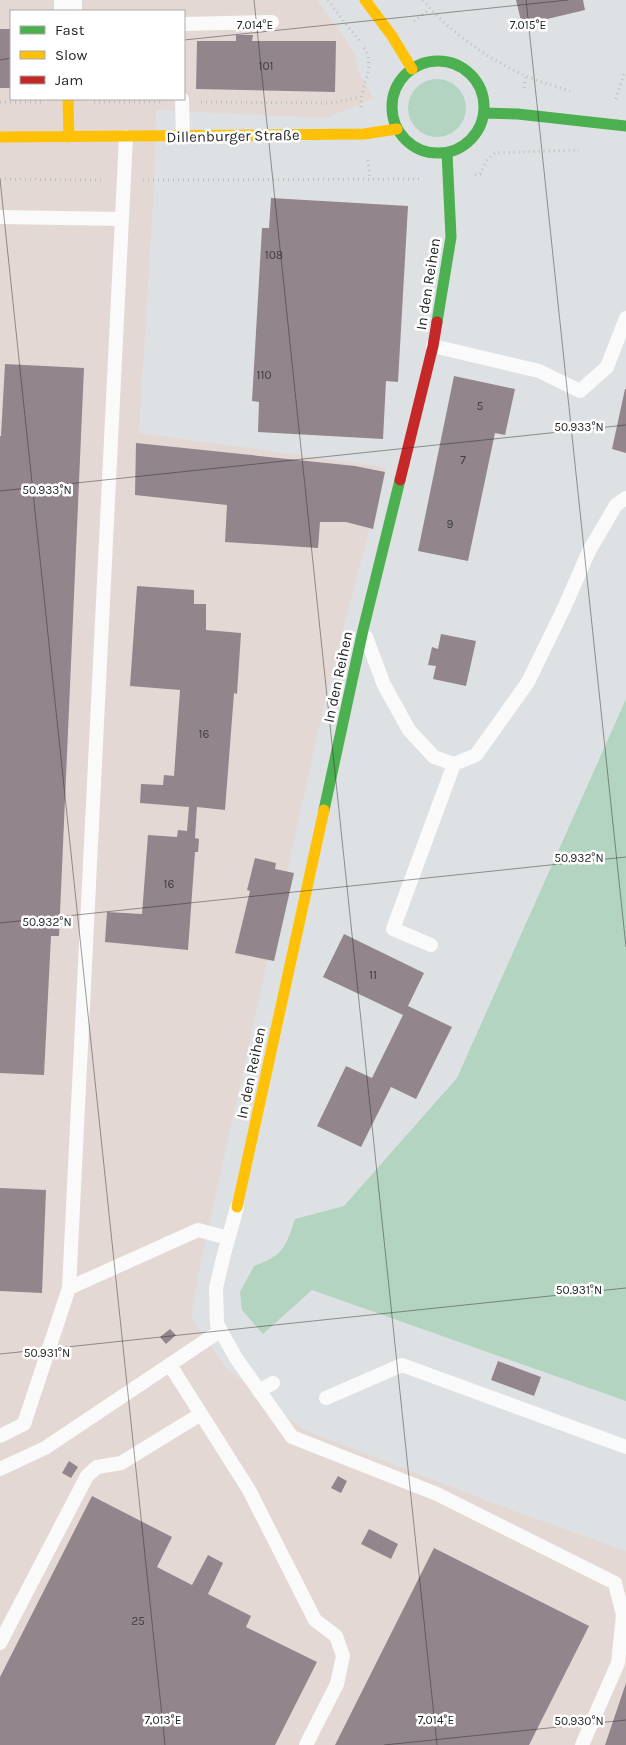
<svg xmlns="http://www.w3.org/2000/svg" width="626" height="1745" font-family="Karla,sans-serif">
  <rect width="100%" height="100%" fill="#dee1e3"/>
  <path fill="#e4d8d4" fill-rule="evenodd" d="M0,0H317L354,52L360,74L374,99L325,118L156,110L154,187L139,433L386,467L328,687L199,1271L191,1317L226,1368L302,1429L509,1509L626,1551V1745H0ZM11,11H184V99H11Z"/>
  <path fill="#b3d4c0" d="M408 108a29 29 0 1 1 58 0a29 29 0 1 1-58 0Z
    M626,699V1401L312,1290L263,1334L242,1310L240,1292L254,1266C284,1255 285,1248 295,1219L344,1206L457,1078Z"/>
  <path fill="#92858c" d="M516,0H583L585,10L522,25Z
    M0,29H11V88H0Z
    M236,35H253L252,41H336L335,92L196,89L197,41H236Z
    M271,198L408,206L398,382L386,381L383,439L258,432L259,402L252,401L262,228H269Z
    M5,364L84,368L59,936H51L44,1075L0,1073V436H1Z
    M454,376L515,389L505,435L495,433L468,561L418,551Z
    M625,389H626V453L612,449Z
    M136,443L355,466L385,472L373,529L346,522H320L318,548L225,542L227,505L135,495Z
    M137,586L194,590V604H206V630L241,633L237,694L234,693L225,810L197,807L195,838L199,839L198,852H195L188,950L105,942L107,912L142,914L148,835L177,837L178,830L187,831L189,807L140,803L141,784L163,785L164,775L174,776L180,690L130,686Z
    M441,634L476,641L466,686L433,679L436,666L428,665L432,647L438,649Z
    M255,858L276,863L275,869L294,873L274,961L235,953L250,891L247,890Z
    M344,934L424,973L408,1006L452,1027L416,1099L391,1087L361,1147L317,1126L346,1066L372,1078L403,1015L323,977Z
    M0,1188L46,1190L42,1293L0,1291Z
    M170,1329L176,1335L166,1344L160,1337Z
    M498,1361L541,1377L534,1396L491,1380Z
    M69,1461L78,1467L71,1478L62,1473Z
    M338,1476L347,1481L341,1493L331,1488Z
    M92,1496L172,1537L157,1567L192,1585L208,1555L223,1563L208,1594L251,1616L246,1627L317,1662L275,1745H0V1677Z
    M369,1529L398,1544L391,1559L361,1544Z
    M434,1548L589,1626L529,1745H335Z
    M626,1683V1745H605Z"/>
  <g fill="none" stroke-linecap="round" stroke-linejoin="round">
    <path stroke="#bec0c1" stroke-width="3" stroke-dasharray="1 4" stroke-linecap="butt" d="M328,0L345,23L360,41
      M423,0C449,32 488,59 526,76C540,82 555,86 570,91
      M414,21L430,9
      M524,88L526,76
      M616,99L624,74L626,73
      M0,102H42
      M94,102H162
      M201,102L330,103L360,97
      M361,107C359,85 378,67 363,46
      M368,160L370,179
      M475,175L480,174L487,160L495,153L579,150
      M0,179L104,180
      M143,180L422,179"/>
    <path stroke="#fafafb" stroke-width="14" d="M184,24L272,22
      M182,99L183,136
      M0,217L122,219
      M433,346L539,371L580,391L607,367L626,318
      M366,637L384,685L409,730L434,757L454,764L476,755L528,682L565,606L589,551L616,505L626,498
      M431,945L393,929L454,764
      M237,1207L223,1258L216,1288L217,1324L236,1358L292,1437L437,1494L615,1583L623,1615L618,1663L582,1745
      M69,1288L126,137
      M259,1391L273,1383
      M326,1398L402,1365L626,1447
      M201,1414L249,1490L315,1620L336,1636L343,1656L337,1684L306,1745
      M0,1436L24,1424L69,1288L198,1230L228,1238
      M0,1469L45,1448L220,1331
      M0,1643L87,1476L97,1467L121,1463L201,1414L170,1365"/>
    <path stroke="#fafafb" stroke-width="28" d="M68,11V0"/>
    <path stroke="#4caf50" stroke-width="11" d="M392 107a46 46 0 1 1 92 0a46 46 0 1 1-92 0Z
      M484,113L518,114L626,126
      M437,322L451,237L447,153
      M324,810L363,630L400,480"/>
    <path stroke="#ffc107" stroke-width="11" d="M365,0L392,36L412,69
      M68,99L69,137
      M0,137L364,134L397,129
      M237,1207L324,810"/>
    <path stroke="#c62828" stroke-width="11" d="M400,480L433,346L437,322"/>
  </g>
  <path fill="none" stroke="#252729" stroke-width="1" stroke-opacity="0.45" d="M254,0L437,1745M526,0L626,947M184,40L568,0M0,60L11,58M0,179L165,1745M0,491L626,425M0,923L626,857M0,1354L626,1288M384,1745L626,1720"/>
  <g text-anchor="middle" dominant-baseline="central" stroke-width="5" stroke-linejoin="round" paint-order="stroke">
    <g font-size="12" fill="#403e42">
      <text x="266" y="66">101</text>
      <text x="274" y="255">108</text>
      <text x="264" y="375">110</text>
      <text x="480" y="406">5</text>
      <text x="463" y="460">7</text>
      <text x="450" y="524">9</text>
      <text x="204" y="734">16</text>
      <text x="169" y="884">16</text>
      <text x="373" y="975">11</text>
      <text x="138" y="1621">25</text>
    </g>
    <g font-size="15" fill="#252729" stroke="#fff">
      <text transform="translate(233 136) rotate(-1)">Dillenburger Straße</text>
      <text transform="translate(428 284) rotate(-81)">In den Reihen</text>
      <text transform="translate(338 677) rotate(-78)">In den Reihen</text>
      <text transform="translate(251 1073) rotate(-78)">In den Reihen</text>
    </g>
  </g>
  <g font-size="12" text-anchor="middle" fill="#252729" stroke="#fff" stroke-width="5" stroke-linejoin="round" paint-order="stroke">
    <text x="255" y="29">7.014°E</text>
    <text x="528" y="29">7.015°E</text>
    <text x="579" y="431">50.933°N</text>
    <text x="47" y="494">50.933°N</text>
    <text x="579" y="862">50.932°N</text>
    <text x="47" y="926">50.932°N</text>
    <text x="579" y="1294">50.931°N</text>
    <text x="47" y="1357">50.931°N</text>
    <text x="163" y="1724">7.013°E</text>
    <text x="436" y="1724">7.014°E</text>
    <text x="579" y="1725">50.930°N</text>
  </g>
  <rect x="10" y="10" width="175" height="90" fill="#ffffff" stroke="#a8a9a9"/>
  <rect x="20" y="26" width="25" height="8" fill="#4caf50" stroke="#a8a9a9"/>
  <text x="55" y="35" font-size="15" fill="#252729">Fast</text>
  <rect x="20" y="51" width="25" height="8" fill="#ffc107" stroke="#a8a9a9"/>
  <text x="55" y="60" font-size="15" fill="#252729">Slow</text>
  <rect x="20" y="76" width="25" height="8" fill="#c62828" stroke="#a8a9a9"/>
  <text x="55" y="85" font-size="15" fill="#252729">Jam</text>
</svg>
